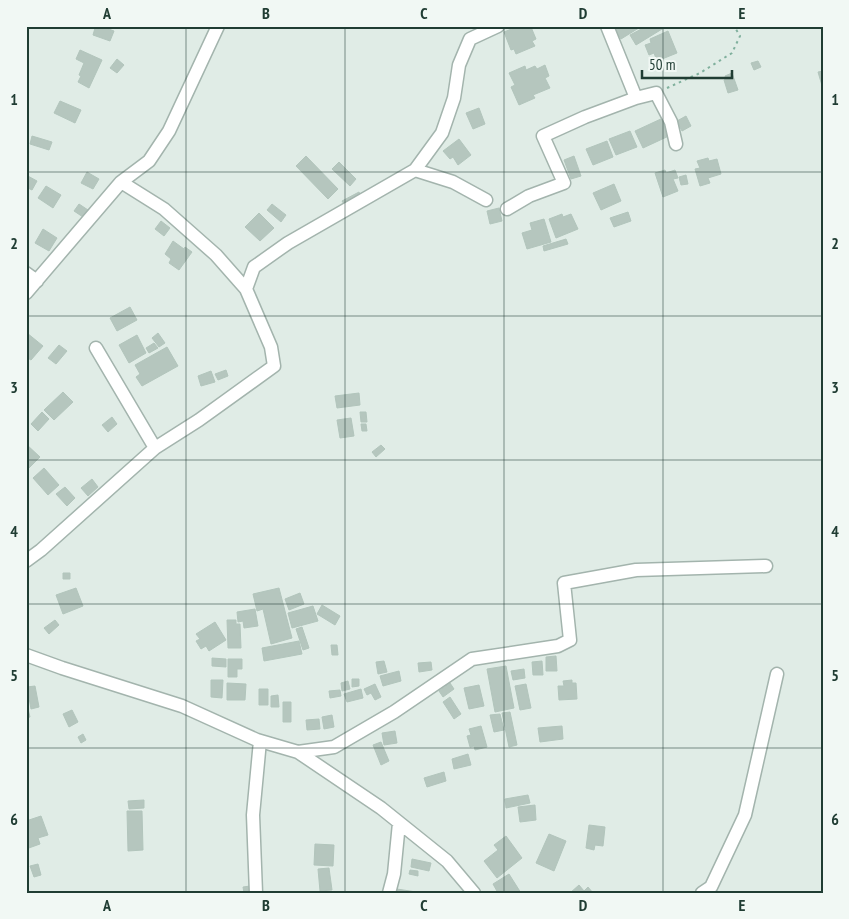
<svg xmlns="http://www.w3.org/2000/svg" width="849" height="919" font-family="'PT Sans Narrow',sans-serif">
  <rect width="100%" height="100%" fill="#e0ece6"/>
  <path fill="#b5c6be" stroke="#b2c5bc" d="M101,26L114,31L110,41L93,35L95,28L99,29Z
    M519,26H527V28L531,27L536,39L532,41L535,46L516,54L514,49L511,50L504,32Z
    M621,26H642L621,39L615,30Z
    M647,26H667L636,45L630,35Z
    M668,31L677,53L657,61L654,53L649,55L645,45L651,43L650,39Z
    M80,50L102,60L89,88L78,82L81,76L79,75L84,63L76,59Z
    M117,59L124,65L117,73L110,68Z
    M758,61L761,67L754,70L751,63Z
    M545,65L549,76L545,78L550,88L533,95L535,98L519,105L511,87L515,85L509,73L525,66L526,70L535,66L537,69Z
    M823,71V89L818,72Z
    M732,73L738,90L728,93L724,80L726,79L725,76Z
    M60,101L81,110L75,123L54,113Z
    M479,108L485,124L473,129L466,113Z
    M686,116L691,126L682,131L677,121Z
    M663,118L671,135L643,148L635,131Z
    M630,131L637,147L616,155L609,139Z
    M32,136L52,142L49,150L30,144Z
    M459,139L471,155L458,165L453,157L450,159L443,151Z
    M607,141L613,157L593,165L586,149Z
    M306,156L338,189L328,199L296,166Z
    M574,156L581,176L571,179L564,160Z
    M708,158L709,161L717,159L721,174L708,178L710,183L700,186L695,169L700,168L697,161Z
    M339,162L356,179L350,186L332,169Z
    M665,170L666,173L675,170L678,178L673,179L678,191L663,197L655,173Z
    M87,172L99,179L93,189L81,183Z
    M26,175L37,181L32,190L26,187Z
    M686,175L688,184L681,185L679,177Z
    M614,184L621,201L601,210L593,193Z
    M46,186L61,195L53,208L38,198Z
    M359,192L362,198L346,207L342,201Z
    M79,204L88,210L83,217L74,211Z
    M272,204L286,215L281,222L267,210Z
    M499,208L502,221L490,224L487,211Z
    M628,212L631,221L614,227L610,218Z
    M259,213L274,228L260,241L245,227Z
    M562,214L563,217L571,214L578,229L556,238L549,219Z
    M544,219L551,242L527,249L522,233L532,230L530,223Z
    M161,221L170,228L164,236L155,229Z
    M43,229L57,238L49,251L35,243Z
    M566,239L568,244L544,251L543,246Z
    M173,241L184,249L185,247L192,252L179,270L169,263L171,259L165,254Z
    M130,307L137,320L117,331L110,318Z
    M27,333L43,346L31,360L26,357Z
    M158,333L165,343L159,347L152,338Z
    M137,335L146,353L129,363L119,345Z
    M154,343L158,348L149,353L146,348Z
    M59,345L67,351L56,364L48,358Z
    M167,347L178,366L142,386L136,377L140,374L135,365Z
    M226,370L228,376L218,380L215,374Z
    M211,371L215,382L201,386L198,376Z
    M63,392L73,402L54,420L44,410Z
    M359,393L360,405L337,408L335,396Z
    M42,412L49,419L38,431L31,424Z
    M360,412H366L367,422H361Z
    M112,417L117,424L108,432L102,425Z
    M351,418L354,436L340,438L337,420Z
    M361,424H366L367,431H362Z
    M26,444L40,457L26,471Z
    M381,445L385,449L376,457L372,452Z
    M44,468L59,485L48,495L33,478Z
    M92,479L98,487L88,496L81,488Z
    M65,487L75,498L67,506L56,494Z
    M63,573H70V579H63Z
    M76,588L83,606L63,614L56,595Z
    M279,588L292,638L271,644L263,609L257,611L253,594Z
    M300,593L304,604L289,610L285,599Z
    M322,605L340,616L335,625L317,614Z
    M313,606L318,621L292,628L288,613Z
    M255,609L258,626L244,628L243,621L238,622L237,612Z
    M55,620L59,625L49,634L44,628Z
    M227,620H236V624H240L241,648H228Z
    M215,622L226,640L209,651L206,646L201,649L196,641L200,639L196,634Z
    M302,627L309,648L303,650L296,629Z
    M299,641L302,654L264,661L262,648Z
    M331,645H337L338,655H332Z
    M556,656L557,671H546V657Z
    M212,658L226,659V667L212,666Z
    M228,659H242V669H237V677H228Z
    M384,661L387,672L378,674L376,662Z
    M542,661L543,675H533L532,662Z
    M431,662L432,670L419,672L418,663Z
    M506,666L514,708L495,712L487,669Z
    M524,669L525,678L513,680L511,671Z
    M399,671L401,681L383,686L380,676Z
    M352,679H359V686L352,687Z
    M211,680H223L222,698L211,697Z
    M572,680V683H576L577,699L559,700L558,686H564L563,681Z
    M348,681L350,689L342,691L341,683Z
    M227,683L246,684L245,700H227Z
    M450,683L454,689L443,697L439,691Z
    M375,684L381,697L375,700L371,693L367,695L364,689Z
    M526,684L531,708L520,710L515,686Z
    M479,685L484,706L469,709L464,688Z
    M35,686L39,707L31,709L27,687Z
    M259,689H268V705H259Z
    M361,689L363,698L347,702L344,694Z
    M340,690L341,696L330,698L329,691Z
    M278,695L279,707H271V696Z
    M450,697L461,714L454,719L443,702Z
    M26,701L30,717L26,718Z
    M283,702H291V722H283Z
    M72,710L78,722L69,727L63,714Z
    M510,712L517,745L509,747L502,713Z
    M500,714L504,730L494,732L490,715Z
    M332,715L334,727L324,729L322,717Z
    M319,719L320,729L307,730L306,720Z
    M481,726L487,747L475,750L474,746L470,747L467,736L471,735L469,729Z
    M562,726L563,739L540,742L538,728Z
    M395,731L397,743L384,745L382,733Z
    M83,734L86,740L81,743L78,737Z
    M381,742L389,761L381,765L373,745Z
    M468,754L471,765L454,769L452,759Z
    M444,772L446,781L427,787L424,778Z
    M528,795L530,803L506,808L505,799Z
    M144,800V808L129,809L128,801Z
    M535,805L536,820L520,822L518,807Z
    M127,811H142L143,850L128,851Z
    M41,816L48,835L38,838L40,844L26,849V821Z
    M589,825L605,827L603,846L595,845L594,850L586,848Z
    M549,834L566,841L554,871L536,863Z
    M506,836L522,858L497,878L484,861L498,850L494,845Z
    M315,844L334,845L333,866L314,865Z
    M412,859L431,863L429,871L411,867Z
    M38,864L41,875L34,877L30,866Z
    M329,868L332,890L320,891L318,869Z
    M410,870L418,871V876L409,874Z
    M509,874L521,893H498L493,884Z
    M579,885L584,891L588,887L593,893H570Z
    M250,886L251,893H244L243,887Z
    M397,889L416,892V893H396Z"/>
  <g fill="none" stroke-linecap="round" stroke-linejoin="round">
    <g stroke="#a3b4ad" stroke-width="15">
      <path id="street" d="M607,26L636,98L656,93L671,122L676,144
        M415,170L442,133L454,98L459,65L470,39L498,26
        M507,209L529,196L564,183L543,136L585,117L636,98
        M26,273L37,281
        M246,289L254,267L288,243L415,170L453,182L486,200
        M26,293L121,182L149,161L169,131L218,26
        M96,348L155,448
        M26,561L41,550L155,448L199,420L274,366L271,347L246,289L216,255L164,209L121,182
        M26,655L62,668L182,706L257,740L298,752L381,808L447,861L474,893
        M298,752L334,747L394,712L472,659L558,646L570,640L564,583L636,570L766,566
        M256,893L253,815L260,741
        M389,893L394,874L399,823
        M702,893L711,887L745,815L777,674"/>
    </g>
    <path stroke="#80b09d" stroke-width="2" stroke-dasharray="2.5 4" stroke-linecap="butt" d="M667,88L700,73L732,53L740,36L734,26"/>
    <use href="#street" stroke="#fff" stroke-width="12"/>
  </g>
  <path fill="none" stroke="#203d33" stroke-width="1" stroke-opacity="0.55" d="M186,26V893M345,26V893M504,26V893M663,26V893M26,172H823M26,316H823M26,460H823M26,604H823M26,748H823"/>
  <rect width="849" height="919" fill="none" stroke="#f1f8f4" stroke-width="55"/>
  <path d="M642 70v8h90v-8" fill="none" stroke="#203d33" stroke-width="2.5"/>
  <text x="649" y="70" font-size="15" fill="#203d33" stroke="#f1f8f4" stroke-width="4" paint-order="stroke">50 m</text>
  <rect x="28" y="28" width="794" height="864" fill="none" stroke="#203d33" stroke-width="2"/>
  <g font-size="16" text-anchor="middle" font-weight="bold" fill="#203d33">
    <text x="107" y="19">A</text>
    <text x="266" y="19">B</text>
    <text x="424" y="19">C</text>
    <text x="583" y="19">D</text>
    <text x="742" y="19">E</text>
    <text x="14" y="105">1</text>
    <text x="835" y="105">1</text>
    <text x="14" y="249">2</text>
    <text x="835" y="249">2</text>
    <text x="14" y="393">3</text>
    <text x="835" y="393">3</text>
    <text x="14" y="537">4</text>
    <text x="835" y="537">4</text>
    <text x="14" y="681">5</text>
    <text x="835" y="681">5</text>
    <text x="14" y="825">6</text>
    <text x="835" y="825">6</text>
    <text x="107" y="911">A</text>
    <text x="266" y="911">B</text>
    <text x="424" y="911">C</text>
    <text x="583" y="911">D</text>
    <text x="742" y="911">E</text>
  </g>
</svg>
